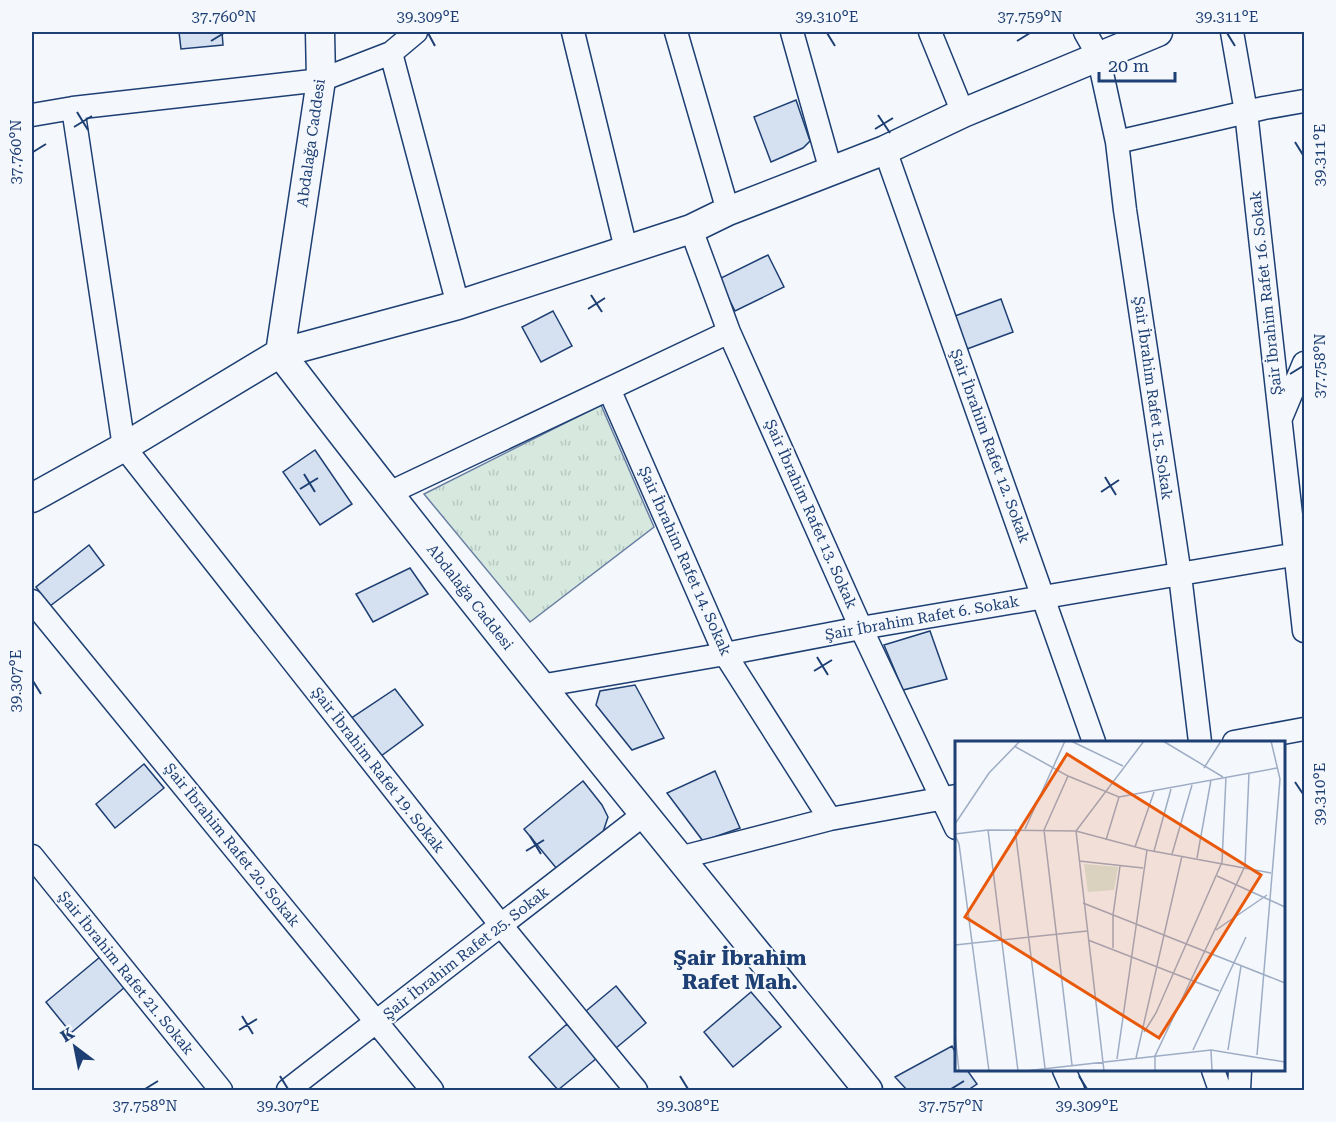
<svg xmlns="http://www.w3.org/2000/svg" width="1336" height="1122" font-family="'Roboto Serif',serif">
  <defs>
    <pattern id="grass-tufts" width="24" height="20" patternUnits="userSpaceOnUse" patternTransform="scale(1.5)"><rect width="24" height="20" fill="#d7e8df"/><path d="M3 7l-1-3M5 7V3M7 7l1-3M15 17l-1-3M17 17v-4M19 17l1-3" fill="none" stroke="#b8c8c3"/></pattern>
  </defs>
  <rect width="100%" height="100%" fill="#f4f7fb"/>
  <path fill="url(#grass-tufts)" stroke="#687fa3" stroke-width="1.5" d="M601,405L654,527L530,622L424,494Z"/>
  <path fill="#d5e0f0" stroke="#1d3f73" stroke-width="1.5" d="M179,32H222L223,45L181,49Z
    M796,100L810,141L803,148L771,162L754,117Z
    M768,255L784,287L735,311L719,279Z
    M1001,299L1013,332L967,349L955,316Z
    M553,311L572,346L541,362L522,327Z
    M315,450L352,504L320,525L283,472Z
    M89,545L104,565L50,606L36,587Z
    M410,568L428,594L373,622L356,594Z
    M930,631L947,679L903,690L884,645Z
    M635,685L664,738L632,750L596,705L600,691Z
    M395,689L423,725L381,756L350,719Z
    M144,764L164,788L115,828L96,804Z
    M715,771L740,828L703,841L667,793Z
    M583,781L602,805L608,817L603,832L557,869L524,829Z
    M100,957L125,987L71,1033L46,1002Z
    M616,986L646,1023L616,1048L586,1011Z
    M751,992L781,1027L733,1067L704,1032Z
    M567,1024L597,1058L558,1090L529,1057Z
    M952,1046L956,1054V1070H967L977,1084L968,1090H907L895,1077Z"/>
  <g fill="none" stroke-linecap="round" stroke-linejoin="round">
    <g stroke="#1d3f73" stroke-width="25">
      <path id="minor" d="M573,32L626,249
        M676,32L728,211
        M792,32L831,171
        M930,32L963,113
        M1085,32L1098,55L1117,142L1125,210L1180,575L1200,742
        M1232,32L1246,112L1304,631
        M391,53L458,305
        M73,108L321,80L391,53L416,32
        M32,115L73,108L124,447L500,924L636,1090
        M1117,142L1264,108L1304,101
        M885,150L1094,742
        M691,229L729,332L861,628L956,828
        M609,389L725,654L830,819
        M1281,418L1304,363
        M387,494L729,332
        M32,601L432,1090
        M540,686L725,654L861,628L1304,553
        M1234,742L1304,729
        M32,856L221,1090
        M679,858L830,819L956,796
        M1064,1070L1073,1090
        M1213,1070L1220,1090
        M288,1090L643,815
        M1239,1090L1240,1070"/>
    </g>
    <g stroke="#1d3f73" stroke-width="31">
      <path id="tertiary" d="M320,32L321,80L280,353C471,603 670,846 868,1090
        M32,498L124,447L280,353L458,305L691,229L728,211L885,150L963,113L1158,32"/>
    </g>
    <use href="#minor" stroke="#f4f7fb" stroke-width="22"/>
    <use href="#tertiary" stroke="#f4f7fb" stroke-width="28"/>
  </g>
  <path fill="none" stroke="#1d3f73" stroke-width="2" d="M428,33L435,46M827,33L835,46M1227,33L1235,46M211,41L224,33M1017,41L1030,33M77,112L88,130M878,115L890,133M74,127L92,116M875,129L893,118M1295,142L1303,155M33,152L46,144M591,295L602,312M588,309L605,298M1290,374L1303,366M304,474L315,492M1105,477L1116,495M300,489L318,478M1101,492L1119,480M817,657L828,675M814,671L832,660M33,681L41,694M1295,782L1303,794M530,836L541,854M526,851L544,840M242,1016L253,1034M239,1030L257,1019M280,1076L288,1089M680,1076L688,1089M1079,1076L1087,1089M145,1089L158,1081M951,1089L964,1081"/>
  <g text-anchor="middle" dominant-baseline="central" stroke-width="4.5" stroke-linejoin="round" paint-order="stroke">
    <g font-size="15" fill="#1d3f73" stroke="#f4f7fb">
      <text transform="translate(311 143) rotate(-82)">Abdalağa Caddesi</text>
      <text transform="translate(1266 293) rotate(-96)">Şair İbrahim Rafet 16. Sokak</text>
      <text transform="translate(1153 398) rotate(82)">Şair İbrahim Rafet 15. Sokak</text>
      <text transform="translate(990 446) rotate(70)">Şair İbrahim Rafet 12. Sokak</text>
      <text transform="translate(811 514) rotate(66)">Şair İbrahim Rafet 13. Sokak</text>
      <text transform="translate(685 561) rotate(66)">Şair İbrahim Rafet 14. Sokak</text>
      <text transform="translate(470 597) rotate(52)">Abdalağa Caddesi</text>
      <text transform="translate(922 618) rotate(-10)">Şair İbrahim Rafet 6. Sokak</text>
      <text transform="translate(378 770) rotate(52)">Şair İbrahim Rafet 19. Sokak</text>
      <text transform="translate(232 845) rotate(51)">Şair İbrahim Rafet 20. Sokak</text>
      <text transform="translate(466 953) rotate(-38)">Şair İbrahim Rafet 25. Sokak</text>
      <text transform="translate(126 973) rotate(51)">Şair İbrahim Rafet 21. Sokak</text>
    </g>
    <g font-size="21" font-weight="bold" fill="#1d3f73" stroke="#f4f7fb">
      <text x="740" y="958">Şair İbrahim<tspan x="740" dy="24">Rafet Mah.</tspan></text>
    </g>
  </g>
  <g transform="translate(955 741)">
    <rect width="330" height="330" fill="#f4f7fb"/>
    <path d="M129,123L163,126L159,149L133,151Z" fill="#d7e8df"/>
    <path fill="none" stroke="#9eadc5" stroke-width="1.5" d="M116,0L168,25M208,0L268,36M59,5L113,35L89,89L117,324M249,27L266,0M113,35L164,56L322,27M0,83L34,32L65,0M60,88L90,327M70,88L110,0M33,89L63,330M0,93L33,89L121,90L192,109L316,132M0,94L4,103L34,330M151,99L164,56M180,106L199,51M199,110L216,48M217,113L237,44M242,117L256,39M124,120L188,127M262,135L330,166M128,162L330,242M261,189L312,154M133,199L264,250M0,204L132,190M158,207V174L165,125M189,291L201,272L267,121L271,36M0,293L4,330M238,309L291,196M256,309L257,330M273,309L286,225M302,314L325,38L316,0M181,317L227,115M162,318L192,109M70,330L256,309L330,321M149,330L121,90L189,0M200,330V315L290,125L294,32"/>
    <path fill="#e8590c" fill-opacity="0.15" stroke="#e8590c" stroke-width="3" d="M112,13L306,134L204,297L10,176Z"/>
    <rect width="330" height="330" fill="none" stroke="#1d3f73" stroke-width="3"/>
  </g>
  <rect width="1336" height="1122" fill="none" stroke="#f4f7fb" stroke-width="66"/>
  <g transform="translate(75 1047) rotate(328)" stroke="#f4f7fb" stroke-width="4.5" paint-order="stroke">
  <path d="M0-4.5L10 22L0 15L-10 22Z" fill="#1d3f73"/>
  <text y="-9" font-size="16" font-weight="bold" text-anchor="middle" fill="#1d3f73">K</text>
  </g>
  <path d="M1099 72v9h76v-9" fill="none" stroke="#1d3f73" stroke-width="3"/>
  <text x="1108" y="72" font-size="18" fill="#1d3f73" stroke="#f4f7fb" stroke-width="4.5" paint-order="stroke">20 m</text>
  <rect x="33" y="33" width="1270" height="1056" fill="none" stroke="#1d3f73" stroke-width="2"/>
  <g font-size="15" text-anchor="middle" fill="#1d3f73">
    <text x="224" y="22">37.760°N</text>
    <text x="428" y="22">39.309°E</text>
    <text x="827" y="22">39.310°E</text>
    <text x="1030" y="22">37.759°N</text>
    <text x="1227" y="22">39.311°E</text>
    <text transform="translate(16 152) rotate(-90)" y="5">37.760°N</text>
    <text transform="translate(1320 155) rotate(-90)" y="5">39.311°E</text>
    <text transform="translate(1320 366) rotate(-90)" y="5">37.758°N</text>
    <text transform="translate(16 681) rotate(-90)" y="5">39.307°E</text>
    <text transform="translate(1320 794) rotate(-90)" y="5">39.310°E</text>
    <text x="145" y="1111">37.758°N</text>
    <text x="288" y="1111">39.307°E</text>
    <text x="688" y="1111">39.308°E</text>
    <text x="951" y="1111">37.757°N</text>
    <text x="1087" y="1111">39.309°E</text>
  </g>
</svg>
